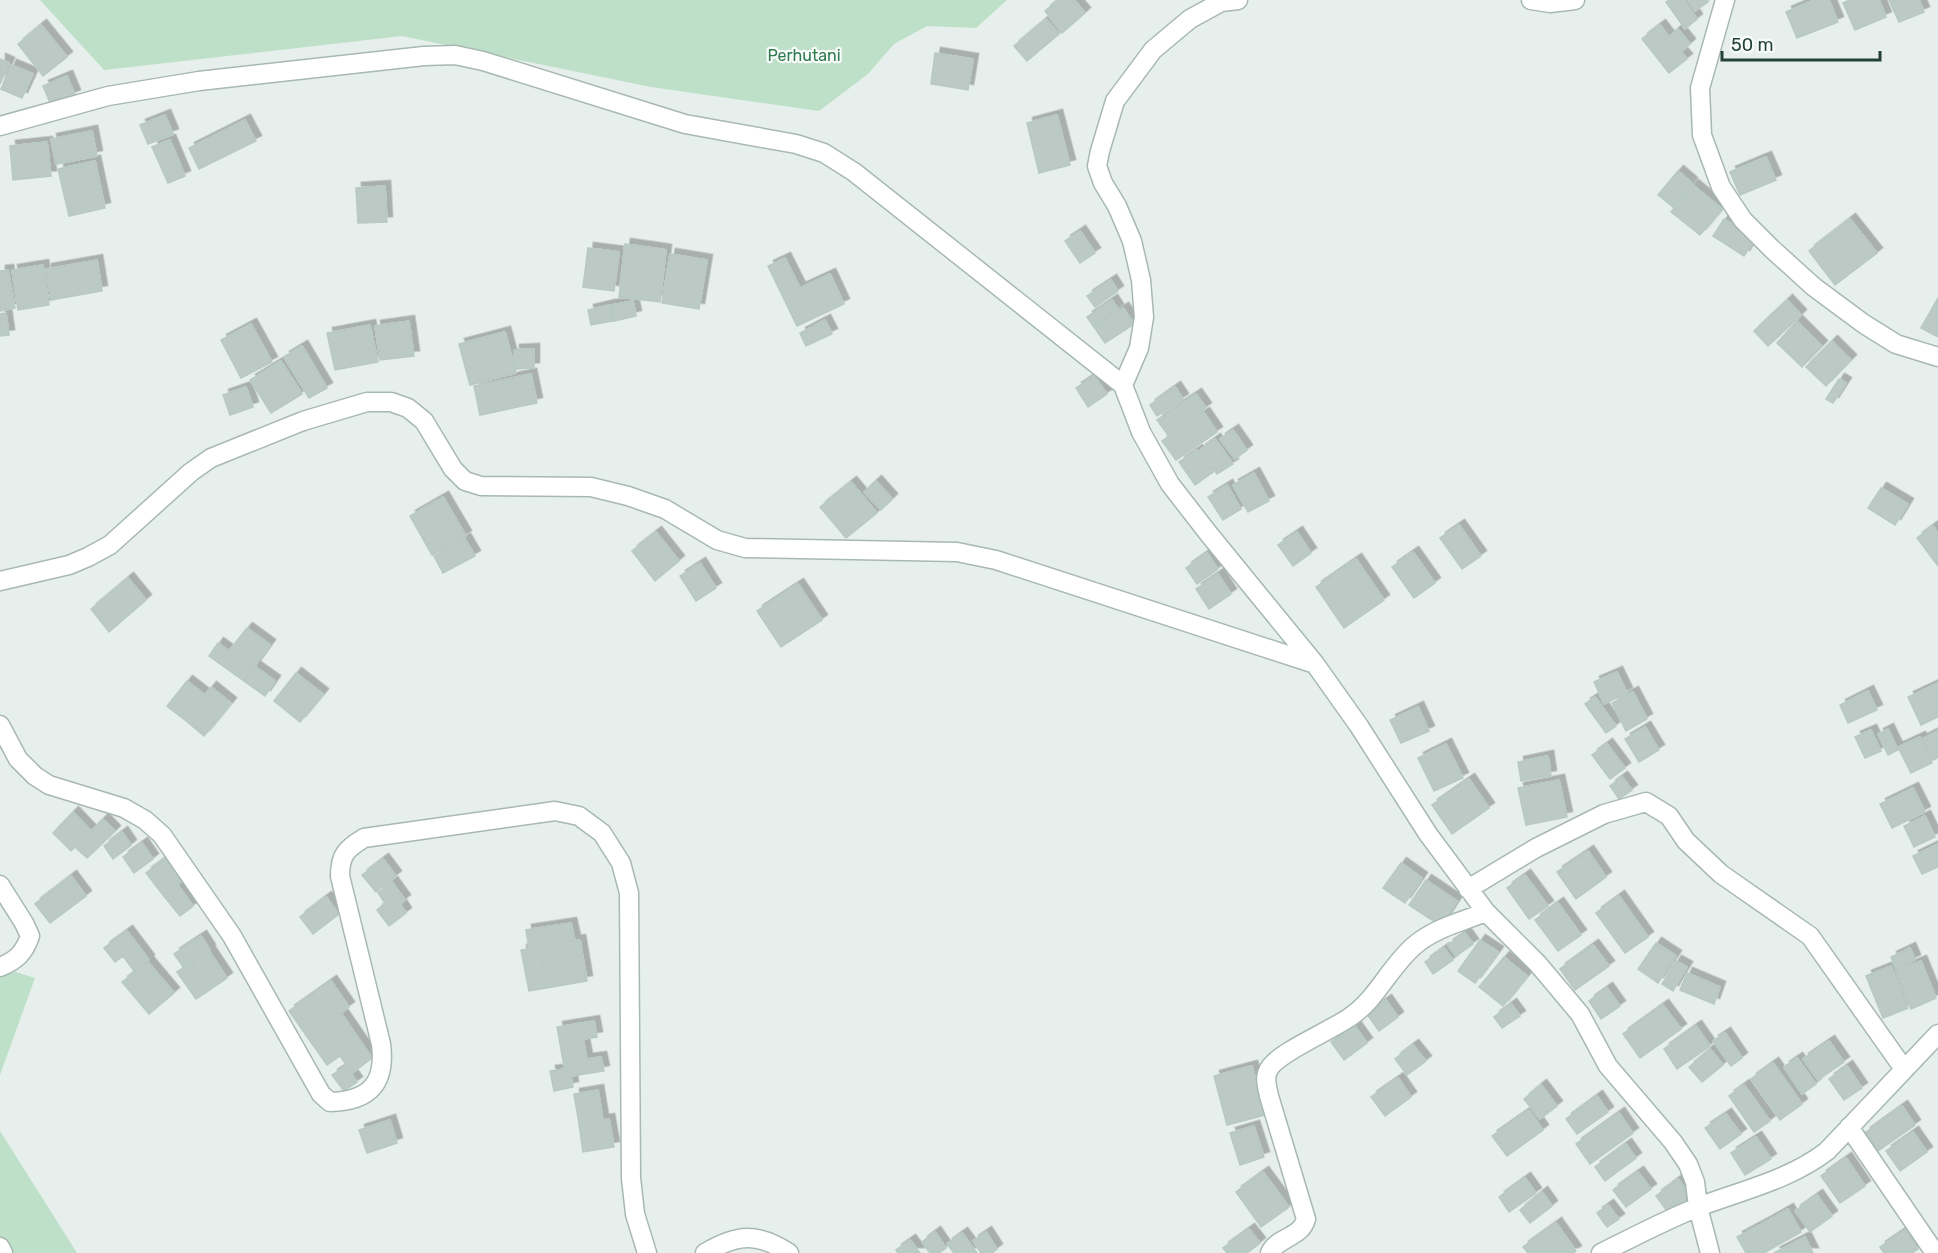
<svg xmlns="http://www.w3.org/2000/svg" width="1938" height="1253" font-family="Rubik,sans-serif">
  <defs>
    <filter id="shadow"><feDropShadow dx="5.5" dy="-5.5" stdDeviation="0" flood-color="#0004"/></filter>
  </defs>
  <rect width="100%" height="100%" fill="#e6efeb"/>
  <path fill="#bfe0c8" d="M40,0H1007L976,28L927,26L894,44L868,74L819,111L651,87L402,36L104,70Z
    M0,967L35,978L0,1075Z
    M0,1131L77,1253H0Z"/>
  <path fill="#bbcac4" stroke="#b8c9c2" stroke-width="1.5" filter="url(#shadow)" d="M1058,0H1074L1085,13L1062,33L1045,11Z
    M1670,0H1684L1697,19L1685,29L1666,2Z
    M1688,0H1707L1708,2L1695,11Z
    M1814,0H1829L1838,22L1797,38L1786,12Z
    M1850,0H1879L1886,17L1855,30L1843,3Z
    M1889,0H1919L1924,12L1899,22Z
    M1046,19L1059,34L1027,61L1014,46Z
    M41,25L67,57L43,76L18,44Z
    M1660,25L1669,37L1678,29L1690,44L1681,52L1687,59L1669,73L1642,39Z
    M935,53L973,59L968,90L931,84Z
    M0,59L9,63L0,84Z
    M11,65L33,74L22,98L1,89Z
    M67,76L75,95L51,105L43,86Z
    M165,115L173,134L148,144L140,125Z
    M1057,115L1070,165L1039,173L1027,123Z
    M245,120L256,141L199,169L189,148Z
    M92,131L97,156L56,164L51,139Z
    M170,140L185,176L168,183L152,147Z
    M47,142L51,176L13,180L10,146Z
    M1766,157L1776,180L1740,195L1730,172Z
    M95,161L105,208L69,216L58,169Z
    M1678,171L1692,183L1673,207L1658,195Z
    M1693,185L1722,209L1700,235L1671,212Z
    M385,186L387,222L358,223L356,188Z
    M1724,219L1755,239L1744,256L1713,236Z
    M1850,219L1877,253L1835,285L1809,251Z
    M1080,231L1095,253L1080,263L1065,241Z
    M625,244L666,250L660,302L619,297Z
    M588,248L619,252L614,291L583,287Z
    M670,254L707,260L699,309L662,303Z
    M785,258L800,288L830,274L844,304L797,326L768,266Z
    M97,260L102,291L51,300L46,269Z
    M43,265L49,305L18,310L12,270Z
    M8,270L15,308L0,311V271Z
    M1111,280L1118,291L1095,307L1087,296Z
    M1938,298V337L1921,328Z
    M1112,300L1118,309L1093,326L1087,317Z
    M1787,300L1801,315L1768,346L1754,331Z
    M633,301L636,316L614,321L611,305Z
    M610,305L613,321L591,325L588,310Z
    M1123,308L1134,324L1105,343L1094,327Z
    M6,313L9,335L0,336V314Z
    M825,320L832,334L806,346L800,333Z
    M409,321L414,356L380,360L375,326Z
    M1797,321L1822,346L1802,367L1777,343Z
    M251,324L272,362L241,378L221,340Z
    M370,325L378,362L335,370L327,333Z
    M505,332L516,373L470,385L459,344Z
    M1832,341L1851,360L1826,386L1806,367Z
    M302,346L327,388L309,398L284,357Z
    M534,349V368L515,369L514,350Z
    M281,361L302,394L271,413L250,380Z
    M531,374L537,403L480,415L474,386Z
    M1094,376L1107,394L1088,407L1076,388Z
    M1839,379L1846,383L1833,403L1826,399Z
    M246,387L253,407L230,415L223,395Z
    M1175,387L1183,399L1157,416L1150,405Z
    M1196,394L1206,408L1168,435L1157,420Z
    M1204,413L1217,432L1176,460L1162,441Z
    M1233,430L1247,450L1235,459L1220,439Z
    M1215,439L1233,464L1217,474L1200,450Z
    M1197,450L1213,472L1195,485L1179,462Z
    M1254,473L1269,501L1248,512L1233,485Z
    M876,481L892,499L881,510L864,492Z
    M851,482L877,513L846,538L820,507Z
    M1227,485L1241,509L1223,520L1208,497Z
    M1881,488L1908,504L1895,525L1868,508Z
    M443,497L466,536L432,555L410,516Z
    M1459,525L1481,556L1462,569L1440,538Z
    M1933,526L1938,534V566L1917,538Z
    M656,532L679,561L655,581L632,551Z
    M1297,532L1311,553L1293,566L1278,545Z
    M465,539L475,556L443,573L434,556Z
    M1413,552L1435,583L1414,598L1392,567Z
    M1207,553L1218,569L1197,584L1186,568Z
    M1356,559L1384,600L1344,628L1316,587Z
    M700,563L716,588L696,601L680,576Z
    M1218,574L1231,594L1209,609L1196,589Z
    M128,578L146,600L109,632L91,609Z
    M798,584L822,620L781,647L757,611Z
    M247,628L270,645L244,681L209,656L218,643L229,651Z
    M254,666L275,681L265,696L244,681Z
    M1617,672L1627,693L1604,704L1594,682Z
    M296,673L323,694L300,722L274,701Z
    M187,681L205,695L185,720L167,706Z
    M1938,683V717L1921,725L1908,697Z
    M211,687L231,703L204,736L185,720Z
    M1868,691L1877,710L1848,723L1840,705Z
    M1633,692L1647,719L1626,731L1612,703Z
    M1595,697L1616,726L1606,733L1585,704Z
    M1418,707L1429,731L1401,743L1390,720Z
    M1645,727L1659,750L1639,762L1625,739Z
    M1888,729L1898,750L1888,755L1878,734Z
    M1871,730L1881,751L1865,758L1855,737Z
    M1938,731V756L1931,759L1922,739Z
    M1920,737L1932,763L1911,773L1898,747Z
    M1446,744L1463,778L1434,791L1418,758Z
    M1607,744L1625,768L1610,779L1592,755Z
    M1548,756L1551,776L1521,781L1518,762Z
    M1622,777L1632,790L1619,799L1610,786Z
    M1469,779L1489,808L1452,834L1432,805Z
    M1559,780L1567,817L1526,825L1518,788Z
    M1913,788L1925,812L1892,828L1880,804Z
    M73,812L91,831L71,851L53,833Z
    M1925,816L1935,837L1914,847L1904,826Z
    M103,819L115,831L87,858L75,847Z
    M122,832L131,845L113,859L104,846Z
    M142,843L153,859L134,873L123,857Z
    M1938,844V867L1922,874L1913,856Z
    M1588,851L1606,877L1576,899L1557,872Z
    M170,855L187,877L163,895L146,873Z
    M383,859L396,876L376,892L362,875Z
    M1401,863L1422,878L1405,903L1383,888Z
    M1525,875L1548,906L1529,919L1507,888Z
    M71,876L86,896L50,923L35,904Z
    M1426,880L1457,901L1441,926L1409,905Z
    M392,882L405,900L400,904L406,913L389,926L377,910L385,903L378,893Z
    M177,884L193,906L180,916L163,895Z
    M1619,896L1648,937L1625,953L1596,913Z
    M326,897L339,914L313,934L300,917Z
    M1558,903L1581,935L1558,951L1535,920Z
    M571,923L575,941L529,949L526,930Z
    M127,931L149,960L134,971L123,956L115,962L104,948Z
    M1465,933L1473,944L1456,956L1448,945Z
    M201,936L210,950L184,968L174,954Z
    M580,940L587,981L547,988L540,947Z
    M1480,940L1498,952L1475,983L1458,971Z
    M1656,943L1676,956L1658,983L1638,969Z
    M1593,945L1609,966L1575,990L1560,969Z
    M540,947L547,988L529,991L521,950Z
    M1444,948L1453,960L1433,974L1425,962Z
    M1910,948L1915,960L1896,969L1891,957Z
    M209,951L227,978L211,989L192,962Z
    M1504,957L1527,976L1503,1006L1479,987Z
    M1676,961L1687,967L1673,991L1662,984Z
    M1921,961L1936,998L1911,1009L1896,971Z
    M148,962L174,993L149,1014L122,982Z
    M192,962L211,989L196,999L177,972Z
    M1891,966L1908,1008L1883,1018L1866,976Z
    M1687,973L1720,987L1714,1004L1680,990Z
    M331,981L349,1007L341,1013L372,1058L352,1073L340,1056L327,1065L289,1011Z
    M1607,988L1620,1006L1601,1019L1589,1001Z
    M1386,1000L1398,1017L1379,1031L1367,1014Z
    M1511,1004L1520,1016L1502,1028L1494,1017Z
    M1663,1005L1681,1029L1640,1058L1623,1034Z
    M594,1021L597,1037L583,1039L587,1059L601,1057L604,1071L566,1077L557,1027Z
    M1354,1025L1367,1043L1344,1060L1331,1042Z
    M1696,1026L1710,1046L1677,1069L1664,1049Z
    M1725,1033L1742,1058L1731,1066L1713,1041Z
    M1829,1041L1844,1062L1818,1080L1803,1059Z
    M1413,1045L1426,1061L1407,1075L1395,1059Z
    M1710,1049L1723,1065L1702,1082L1689,1067Z
    M1797,1058L1816,1084L1802,1094L1784,1067Z
    M1773,1063L1802,1104L1780,1120L1751,1079Z
    M346,1066L357,1082L344,1091L332,1075Z
    M1252,1066L1265,1115L1227,1125L1214,1076Z
    M1847,1066L1862,1088L1844,1100L1829,1079Z
    M565,1069L566,1077L571,1076L573,1087L554,1091L550,1071Z
    M1398,1078L1411,1097L1385,1116L1371,1097Z
    M1541,1085L1557,1106L1540,1119L1524,1099Z
    M1744,1085L1770,1121L1754,1132L1729,1096Z
    M598,1090L603,1120L579,1124L574,1094Z
    M1597,1096L1608,1112L1577,1134L1566,1119Z
    M1902,1106L1915,1125L1878,1151L1865,1133Z
    M1529,1110L1543,1130L1507,1156L1492,1136Z
    M1619,1113L1633,1133L1590,1164L1576,1144Z
    M1726,1114L1741,1134L1720,1149L1705,1128Z
    M609,1119L614,1147L583,1152L579,1124Z
    M390,1120L397,1143L367,1153L359,1130Z
    M1254,1126L1264,1157L1240,1165L1230,1133Z
    M1913,1132L1927,1152L1900,1171L1886,1151Z
    M1756,1137L1771,1159L1745,1175L1731,1153Z
    M1626,1144L1636,1158L1605,1181L1595,1167Z
    M1846,1158L1865,1186L1840,1203L1821,1176Z
    M1263,1172L1289,1207L1261,1227L1236,1192Z
    M1638,1172L1651,1189L1626,1207L1613,1190Z
    M1525,1178L1536,1193L1509,1212L1499,1197Z
    M1678,1179L1691,1197L1669,1214L1656,1196Z
    M1542,1192L1552,1206L1530,1223L1520,1210Z
    M1817,1195L1832,1216L1810,1232L1795,1211Z
    M1608,1205L1619,1219L1607,1227L1597,1213Z
    M1788,1209L1801,1232L1778,1245L1765,1222Z
    M1765,1222L1778,1245L1764,1253H1746L1737,1237Z
    M1556,1223L1576,1251L1573,1253H1528L1523,1247Z
    M1249,1229L1260,1243L1247,1253H1227L1223,1248Z
    M1905,1230L1918,1249L1912,1253H1884L1880,1247Z
    M935,1232L946,1248L939,1253H930L922,1242Z
    M986,1232L997,1249L992,1253H981L973,1241Z
    M962,1233L977,1253H954L947,1244Z
    M1805,1237L1813,1253H1774Z
    M910,1240L920,1253H898L896,1250Z"/>
  <g fill="none" stroke-linecap="round" stroke-linejoin="round">
    <g stroke="#a8b8b2" stroke-width="21">
      <path id="minor" d="M1238,0L1221,2L1190,19L1153,50L1115,101L1100,151L1097,166L1103,183L1117,206L1132,241L1141,280L1144,317L1139,348L1123,385L1141,432L1170,484L1208,533L1315,664L1359,726L1428,834L1486,912L1538,964L1580,1014L1608,1066L1673,1142L1688,1164L1695,1182L1698,1207L1710,1253
        M1531,0L1550,3L1575,0
        M1725,0L1700,88L1702,135L1721,187L1743,220L1772,249L1814,287L1864,324L1896,344L1938,357
        M0,126L108,96L199,81L424,56L455,55L483,61L685,124L796,144L824,153L854,172L1123,385
        M0,581L69,565L88,557L110,545L191,472L211,458L303,421L367,402H391L408,408L424,421L453,469L465,481L481,486L591,487L628,496L665,509L717,540L745,548L957,552L996,560L1315,664
        M0,725L18,759L35,776L49,785L124,808L145,820L162,835L232,936L321,1094L330,1102C370,1101 386,1083 381,1044L340,876C340,855 346,849 364,838L555,811L579,816L602,833L621,863L629,893L631,1178L635,1214L647,1253
        M0,885L24,923L30,936C24,953 17,960 0,967
        M1468,889L1536,848L1604,814L1646,802L1669,816L1686,841L1721,874L1810,936L1904,1069
        M1849,1127L1935,1253
        M0,1247L3,1253
        M705,1253C737,1234 757,1232 789,1253
        M1270,1253C1277,1237 1301,1238 1306,1219L1269,1096C1267,1085 1263,1076 1271,1066C1284,1050 1330,1031 1350,1017C1377,999 1390,966 1415,945C1435,928 1461,922 1486,912
        M1601,1253C1634,1237 1667,1219 1701,1206C1744,1190 1791,1179 1827,1151L1938,1034"/>
    </g>
    <use href="#minor" stroke="#fff" stroke-width="18"/>
  </g>
  <g text-anchor="middle" dominant-baseline="central" stroke-width="4.5" stroke-linejoin="round" paint-order="stroke">
    <g font-size="16" fill="#2d7a4b" stroke="#f7fbf9">
      <text x="804" y="55">Perhutani</text>
    </g>
  </g>
  <path d="M1722 51v9h158v-9" fill="none" stroke="#24423a" stroke-width="3"/>
  <text x="1731" y="51" font-size="18" fill="#24423a" stroke="#f7fbf9" stroke-width="4.5" paint-order="stroke">50 m</text>
</svg>
